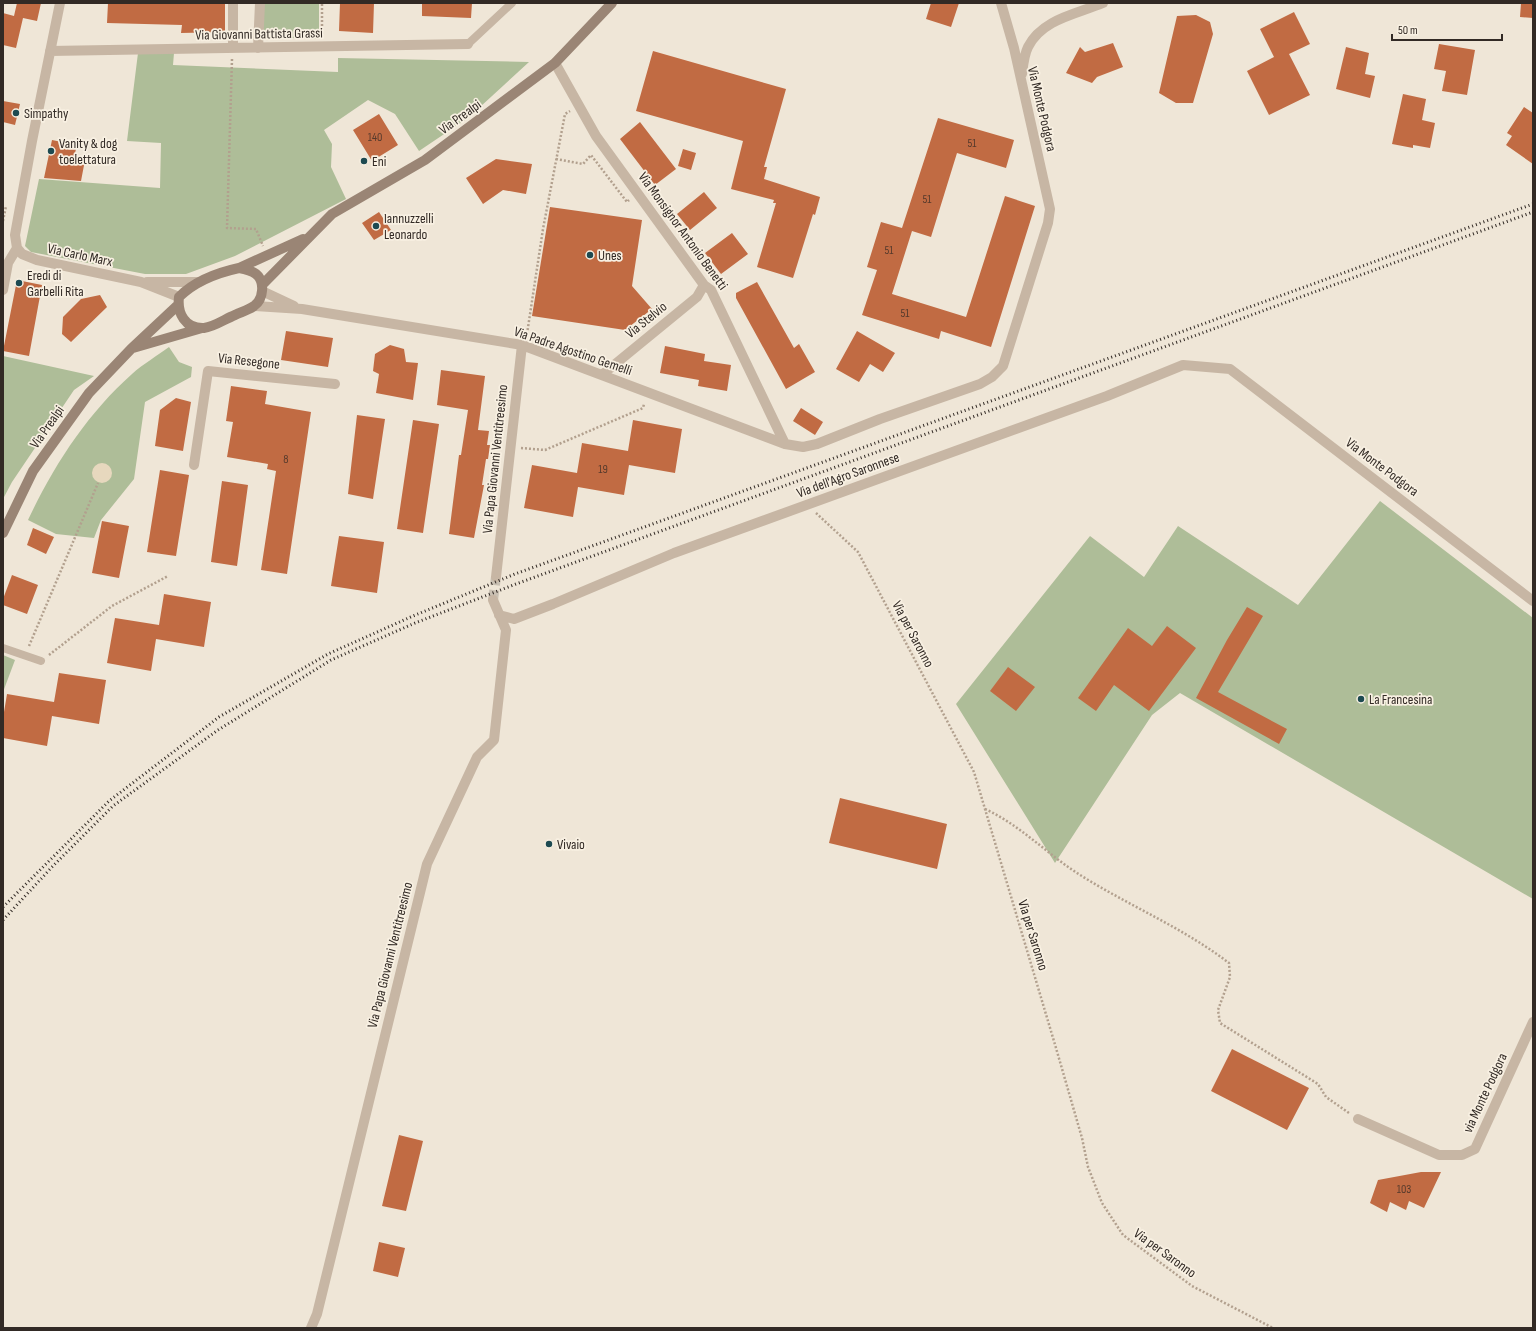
<svg xmlns="http://www.w3.org/2000/svg" width="1536" height="1331" font-family="'Sofia Sans Condensed',sans-serif">
  <rect width="100%" height="100%" fill="#efe6d7"/>
  <path fill="#aebd98" d="M263,3H319V39L263,37Z
    M138,53H174L173,65L338,72V58L529,62L468,118L419,151L395,114L368,100L324,130L332,144L331,167L346,199L235,256L186,274H145L31,252L25,246L39,179L160,188L161,143L127,141Z
    M169,347L179,362L192,367L191,377L145,402L134,479L101,520L94,538L56,534L28,520C54,465 87,414 132,374C143,364 157,356 169,347Z
    M3,356L94,376L74,390L12,482L3,499Z
    M1380,501L1533,618V899L1180,693L1152,715L1055,863L956,704L1090,536L1144,577L1178,526L1298,605Z
    M3,655L15,660L3,692Z"/>
  <path fill="#e7d8be" d="M92 473a10 10 0 1 1 20 0a10 10 0 1 1-20 0Z"/>
  <path fill="#c16b43" d="M17,3H41L37,21L23,18L16,48L3,45V13L14,16Z
    M108,3H225V32L181,33L182,25L107,23Z
    M340,3H374L373,33L339,31Z
    M422,3H472L471,18L422,16Z
    M931,3H959L951,27L926,19Z
    M1521,3H1533V18L1520,17Z
    M1294,12L1310,44L1289,54L1310,95L1269,115L1247,71L1274,57L1260,29Z
    M1196,15L1210,22L1213,34L1193,103H1176L1159,93L1177,16Z
    M1113,43L1123,67L1097,77L1092,83L1066,73L1080,47L1085,52Z
    M1439,44L1475,50L1467,95L1442,91L1446,71L1434,69Z
    M1346,47L1369,53L1365,74L1375,76L1370,98L1336,89Z
    M653,51L786,89L764,167H767L764,179L820,197L815,215L813,214L793,278L757,267L776,203H773L774,200L731,189L743,141L636,111Z
    M1403,94L1426,99L1422,120L1435,123L1430,148L1413,145V148L1392,144Z
    M3,101L20,104L15,125L3,122Z
    M1524,107L1533,113V164L1506,145L1512,136L1507,133Z
    M379,114L398,145L372,161L353,130Z
    M938,118L1014,140L1006,168L957,153L931,237L912,231L892,294L966,317L1005,196L1035,206L991,347L941,331L939,339L862,315L877,270L867,267L881,222L902,228Z
    M640,122L676,169L655,185L620,139Z
    M52,140L77,145L74,157L85,160L81,181L44,178Z
    M683,149L696,153L691,170L678,166Z
    M496,159L532,164L526,194L503,190L483,204L466,178Z
    M704,192L717,208L690,230L677,214Z
    M550,207L642,220L632,286L652,309L625,330L532,316Z
    M379,212L391,230L374,240L362,223Z
    M732,233L748,254L721,274L705,253Z
    M17,280L42,285L29,356L3,351Z
    M757,282L794,348L799,344L815,372L786,389L736,298V293Z
    M100,295L107,307L71,342L62,334L63,317L81,299Z
    M286,331L333,338L328,367L281,360Z
    M857,331L895,353L883,372L870,364L859,382L836,369Z
    M390,345L404,349L406,362L418,363L413,400L376,393L379,374L373,371L375,354Z
    M665,346L705,354L704,361L731,365L727,391L698,386L699,380L660,373Z
    M441,370L485,376L478,430L489,431L487,445H490L488,459H486L482,485H484L474,538L449,534L459,455H461L468,410L437,405Z
    M231,386L267,391L265,404L311,412L287,574L261,570L276,471L267,469L268,464L227,457L233,422L226,421Z
    M176,398L191,402L183,451L155,446L160,410Z
    M801,408L823,422L815,435L793,421Z
    M357,415L385,419L373,499L348,494Z
    M413,420L439,424L423,533L397,529Z
    M633,420L682,429L675,473L629,465L624,495L578,487L573,517L524,508L532,465L577,473L582,443L628,451Z
    M160,470L189,475L176,556L147,552Z
    M222,481L248,485L237,566L211,562Z
    M102,521L129,526L119,578L92,573Z
    M33,528L54,537L46,554L27,545Z
    M339,536L384,542L377,593L331,586Z
    M12,575L38,585L27,614L3,605V599Z
    M164,594L211,602L204,647L156,639L151,671L107,663L115,618L159,625Z
    M1247,607L1263,616L1218,692L1287,729L1279,744L1196,698L1227,640Z
    M1167,626L1196,648L1149,711L1114,685L1096,711L1078,698L1128,628L1152,646Z
    M1008,667L1035,687L1016,711L990,691Z
    M59,673L106,680L99,724L52,716L47,746L3,738V718L7,694L54,702Z
    M840,798L947,824L937,869L829,843Z
    M1232,1049L1309,1088L1287,1130L1211,1091Z
    M399,1135L423,1141L406,1211L382,1206Z
    M1441,1172L1424,1208L1409,1201L1406,1210L1390,1202L1387,1212L1370,1203L1378,1180L1421,1172Z
    M379,1242L405,1248L398,1277L373,1271Z"/>
  <g fill="none" stroke-linecap="round" stroke-linejoin="round">
    <path stroke="#c9c0b3" stroke-width="10" stroke-dasharray="10 5" stroke-linecap="butt" d="M493,600L496,577"/>
    <path stroke="#b2a08e" stroke-width="2.5" stroke-dasharray="2 2" stroke-linecap="butt" d="M322,34V3
      M232,59L227,228L256,229L263,246
      M556,159L583,164L591,155L627,202L629,200
      M3,221L6,206
      M527,334L543,229L565,114L570,111
      M521,448L545,450L643,408L644,404
      M816,513L858,552L974,772L1056,1048L1082,1138L1088,1167L1102,1203L1123,1235L1192,1286L1273,1328
      M29,646L98,483
      M49,655L112,606L168,576
      M985,809C1020,825 1046,853 1077,873C1127,905 1182,927 1229,963L1230,977L1218,1010L1220,1023L1318,1084L1326,1097L1349,1113"/>
    <path stroke="#c7b6a4" stroke-width="8" d="M468,44L512,3
      M3,648L41,661"/>
    <path stroke="#c7b6a4" stroke-width="10" d="M233,48V3
      M258,48L260,3
      M50,51L468,44
      M555,63L596,136L704,285L711,290L785,444
      M1022,74C1023,66 1024,55 1028,47C1042,19 1077,14 1103,3
      M17,248L22,254L37,260L141,282L179,297
      M147,282H199
      M3,290L8,263L17,248L15,235L32,141L60,3
      M262,291L294,306
      M255,306L302,309L522,345L785,444L803,447L817,444L880,419L980,384L992,377L1003,366L1048,223L1050,209L1014,48L1001,3
      M603,374L697,297L704,285
      M194,465L208,371L335,384
      M496,577L522,345
      M499,615L514,619L553,604L674,553L1107,396L1183,365L1230,369L1533,601
      M1358,1119L1439,1155H1462L1475,1149L1533,1022
      M311,1328L317,1314L427,864L477,757L494,740L506,630L493,600"/>
    <path stroke="#9a8575" stroke-width="10" d="M239,268C245,269 251,270 256,274C265,281 264,299 254,306C249,310 241,312 235,315C225,319 214,327 204,328C185,329 177,313 179,297C195,281 216,273 239,268Z
      M239,268L303,239
      M262,285L332,214L425,160L555,63L612,3
      M133,348L202,328
      M3,533L33,471L89,393L131,349L178,305"/>
    <path stroke="#322a25" stroke-width="3" stroke-dasharray="1 3" stroke-linecap="butt" d="M3,907L109,801L219,717L328,654L413,616L515,574L1533,204
      M3,920L52,867L113,806L218,730L331,660L415,623L516,584L1533,212"/>
  </g>
  <g fill="#1d4a51" stroke="#f8f0e2" stroke-width="1.5">
    <circle cx="16" cy="113" r="4"/>
    <circle cx="51" cy="151" r="4"/>
    <circle cx="364" cy="161" r="4"/>
    <circle cx="376" cy="226" r="4"/>
    <circle cx="590" cy="255" r="4"/>
    <circle cx="19" cy="283" r="4"/>
    <circle cx="1361" cy="699" r="4"/>
    <circle cx="549" cy="844" r="4"/>
  </g>
  <g text-anchor="middle" dominant-baseline="central" stroke-width="3.5" stroke-linejoin="round" paint-order="stroke">
    <g font-size="12" fill="#563a2c">
      <text x="375" y="137">140</text>
      <text x="972" y="143">51</text>
      <text x="927" y="199">51</text>
      <text x="889" y="250">51</text>
      <text x="905" y="313">51</text>
      <text x="286" y="459">8</text>
      <text x="603" y="469">19</text>
      <text x="1404" y="1189">103</text>
    </g>
    <g font-size="14" fill="#322a25" stroke="#f8f0e2">
      <text transform="translate(259 34) rotate(-1)">Via Giovanni Battista Grassi</text>
      <text transform="translate(1042 109) rotate(77)">Via Monte Podgora</text>
      <text transform="translate(460 117) rotate(-36)">Via Prealpi</text>
      <text transform="translate(683 231) rotate(54)">Via Monsignor Antonio Benetti</text>
      <text transform="translate(80 255) rotate(12)">Via Carlo Marx</text>
      <text transform="translate(646 320) rotate(-39)">Via Stelvio</text>
      <text transform="translate(573 351) rotate(19)">Via Padre Agostino Gemelli</text>
      <text transform="translate(249 361) rotate(6)">Via Resegone</text>
      <text transform="translate(47 427) rotate(-55)">Via Prealpi</text>
      <text transform="translate(495 459) rotate(-84)">Via Papa Giovanni Ventitreesimo</text>
      <text transform="translate(1382 467) rotate(37)">Via Monte Podgora</text>
      <text transform="translate(848 475) rotate(-20)">Via dell'Agro Saronnese</text>
      <text transform="translate(913 634) rotate(62)">Via per Saronno</text>
      <text transform="translate(1033 935) rotate(73)">Via per Saronno</text>
      <text transform="translate(390 955) rotate(-76)">Via Papa Giovanni Ventitreesimo</text>
      <text transform="translate(1485 1093) rotate(-65)">via Monte Podgora</text>
      <text transform="translate(1165 1253) rotate(36)">Via per Saronno</text>
    </g>
    <g font-size="14" fill="#322a25" stroke="#f8f0e2" text-anchor="start">
      <text x="24" y="113">Simpathy</text>
      <text x="59" y="143">Vanity &amp; dog<tspan x="59" dy="16">toelettatura</tspan></text>
      <text x="372" y="161">Eni</text>
      <text x="384" y="218">Iannuzzelli<tspan x="384" dy="16">Leonardo</tspan></text>
      <text x="598" y="255">Unes</text>
      <text x="27" y="275">Eredi di<tspan x="27" dy="16">Garbelli Rita</tspan></text>
      <text x="1369" y="699">La Francesina</text>
      <text x="557" y="844">Vivaio</text>
    </g>
  </g>
  <rect width="1536" height="1331" fill="none" stroke="#322a25" stroke-width="8"/>
  <path d="M1392 34v6h110v-6" fill="none" stroke="#322a25" stroke-width="2"/>
  <text x="1398" y="34" font-size="12" fill="#322a25" stroke="#f8f0e2" stroke-width="3" paint-order="stroke">50 m</text>
</svg>
